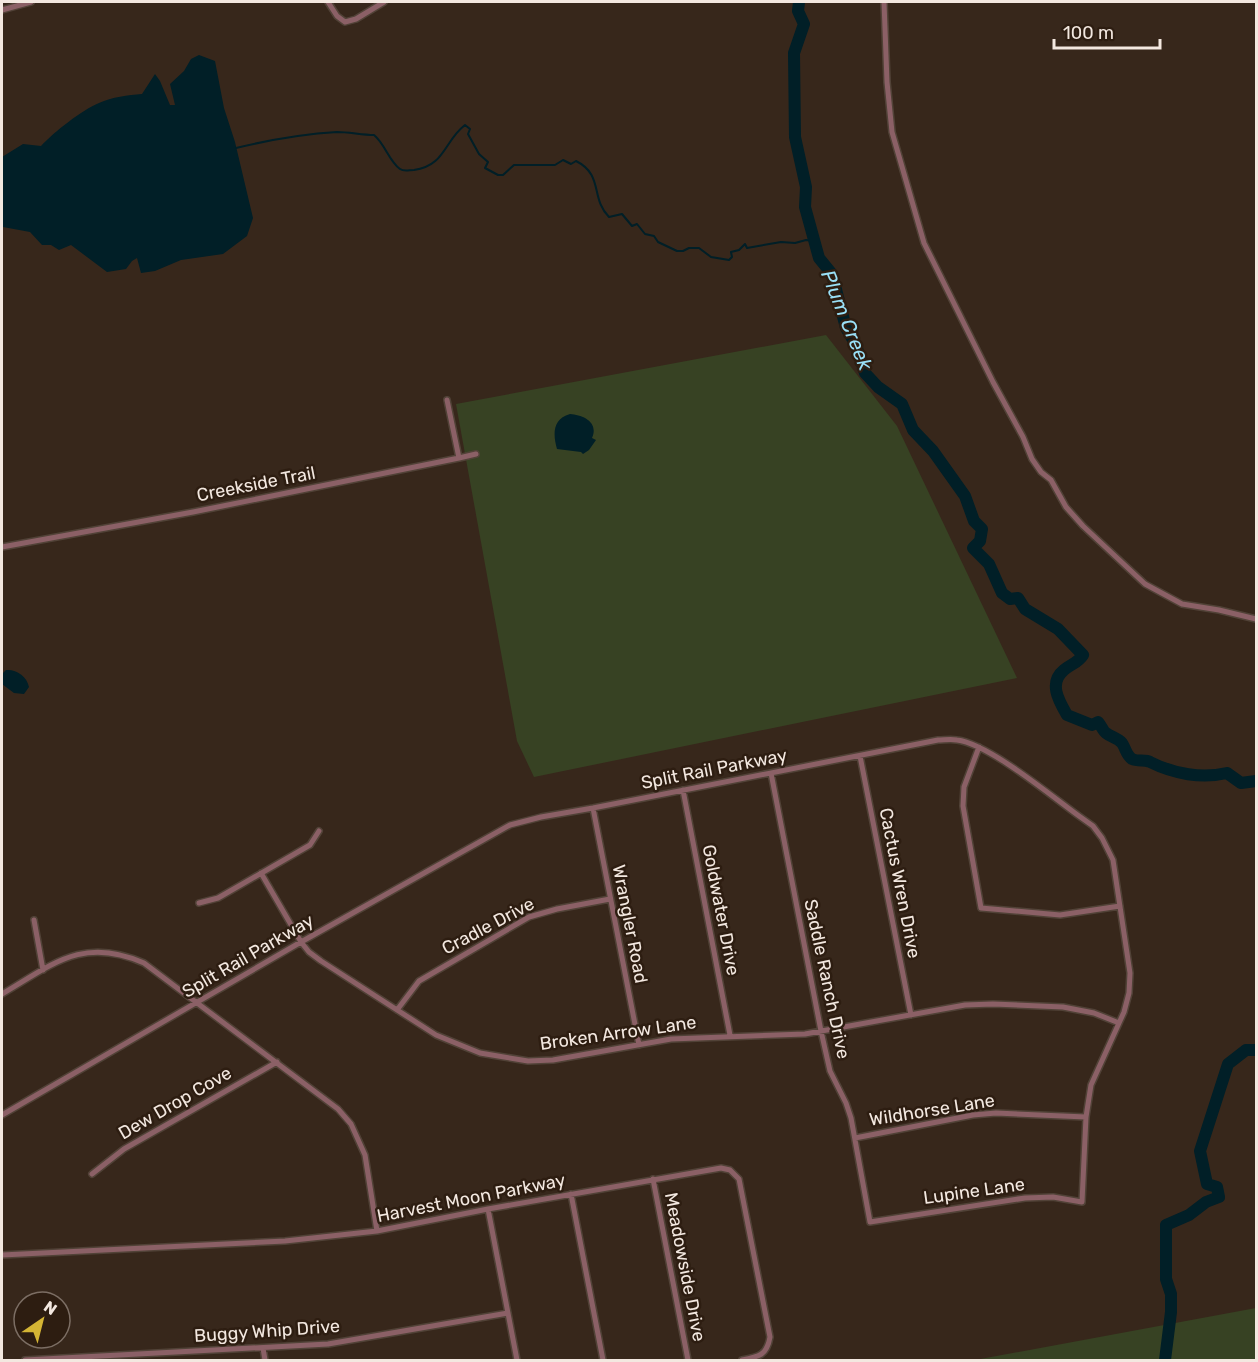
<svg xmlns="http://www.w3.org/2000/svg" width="1258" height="1362" font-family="Rubik,sans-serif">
  <rect width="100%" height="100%" fill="#37271b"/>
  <path fill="#374223" d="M826,335L897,426L1017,678L534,777L517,741L456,404Z
    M1256,1308V1360H975Z"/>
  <path fill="#011f27" d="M199,55L215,61L224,108L235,142L253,218L247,236L223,254L181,260L155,271L141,273L137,258L132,261L126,269L107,272L71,245L59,250L51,245H42L30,232L3,227L2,233V157L23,144L41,146C54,132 82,110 99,103C112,97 128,95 142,94L155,74L160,81L170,105H175L170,84L184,71L191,59Z
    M570,414C583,415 599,422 592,438L596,440L589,450L583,454L581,452L557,449C553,435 552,419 570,414Z
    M6,670C16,669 27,676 29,687L24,694L14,693L2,684V674Z"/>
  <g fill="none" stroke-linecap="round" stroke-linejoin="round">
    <path stroke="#011f27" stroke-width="2" d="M236,148C269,140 303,134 337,132C349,132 362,135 374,135C385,144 389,161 400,169C404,172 409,170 414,170C445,166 444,141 465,125L470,129L468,134L479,154L488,162L485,168L498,175H503L514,165H555L563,160L571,164L576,161C604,175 590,198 609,217L622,214L632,226L637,224L645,234L654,236L658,242L677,251H683L689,248H699L711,257L729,260L732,257L731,252L739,250L745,244L747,248L781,242L795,243L806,240L815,241"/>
    <path stroke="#011f27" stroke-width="12" d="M799,2L798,11L804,24L794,53L795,137L806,187L805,207L819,258L832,274L846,328L856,345L865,373L878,387L902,404L913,430L933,451L965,496L974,521L982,529L980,541L973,548L989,564L1002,593L1010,599L1018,598L1025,609L1058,629L1083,655C1078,663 1071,664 1064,670C1048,683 1059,701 1067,715L1092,725L1098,722C1101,725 1103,731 1106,733C1111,737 1118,738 1122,743C1126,749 1126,755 1132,759C1138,762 1145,759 1150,762C1174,774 1202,779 1227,773L1241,783L1256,781
      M1165,1360L1171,1312V1294L1166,1279V1225L1189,1215L1206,1202L1219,1197L1217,1187L1207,1184L1200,1151L1228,1064L1246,1050H1256"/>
    <g stroke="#514237" stroke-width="8">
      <path id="minor" d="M328,2L337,16L345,22L356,19L384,2
        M884,2L887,82L892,132L924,243L993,382L1023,437L1032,459L1041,472L1051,480L1066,507L1083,526L1145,584L1182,604L1219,610L1256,619
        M2,10L31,2
        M459,458L476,454
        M2,547L193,512L459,458L447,400
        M979,747L964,787L963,806L981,908L1060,915L1120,906
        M860,756L911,1015
        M683,790L730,1035
        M593,808L639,1045
        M261,873L301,942L309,952L321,961L436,1035L480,1053L528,1061L553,1060L671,1039L805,1034L965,1005L993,1004L1063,1007L1094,1013L1119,1023
        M199,903L218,898L310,845L319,831
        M34,920L43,970
        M2,994C53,964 83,936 144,963L338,1109L351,1124L365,1155L377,1231
        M397,1010L419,981L529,917L557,909L610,899
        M2,1115L301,942L510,825L541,817L593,808L938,740C944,740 951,739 957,740C989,744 1050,795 1079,816L1093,826L1102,838L1113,860L1130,973L1129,993L1124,1012L1091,1085L1086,1117L1082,1202L1053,1197L1025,1198L870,1222L851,1118L846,1103L830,1071L821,1031L771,773
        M855,1138L973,1115L996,1113L1086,1117
        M92,1174L124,1149L277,1062
        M653,1179L688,1360
        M571,1194L603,1360
        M488,1209L517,1360
        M2,1255L285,1241L377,1231L488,1209L721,1168L730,1170L739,1179L770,1337C767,1355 759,1357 742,1360
        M263,1348L265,1360
        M25,1360L328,1344L508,1313"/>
    </g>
    <use href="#minor" stroke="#8b6066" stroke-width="5"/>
  </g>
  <g text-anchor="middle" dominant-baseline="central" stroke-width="5" stroke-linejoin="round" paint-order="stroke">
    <g font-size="18" fill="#f3e8e0" stroke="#2d1d11">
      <text transform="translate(256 484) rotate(-11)">Creekside Trail</text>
      <text transform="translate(714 769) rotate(-11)">Split Rail Parkway</text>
      <text transform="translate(900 883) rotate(79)">Cactus Wren Drive</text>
      <text transform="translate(721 910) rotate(79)">Goldwater Drive</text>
      <text transform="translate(630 924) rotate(79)">Wrangler Road</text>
      <text transform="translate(488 926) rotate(-28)">Cradle Drive</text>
      <text transform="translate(248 956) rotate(-30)">Split Rail Parkway</text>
      <text transform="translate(827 979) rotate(78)">Saddle Ranch Drive</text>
      <text transform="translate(618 1033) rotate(-8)">Broken Arrow Lane</text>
      <text transform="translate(175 1103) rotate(-30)">Dew Drop Cove</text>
      <text transform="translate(932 1110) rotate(-9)">Wildhorse Lane</text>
      <text transform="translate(974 1191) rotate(-8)">Lupine Lane</text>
      <text transform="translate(471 1198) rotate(-11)">Harvest Moon Parkway</text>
      <text transform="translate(685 1267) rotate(79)">Meadowside Drive</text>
      <text transform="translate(267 1331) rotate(-4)">Buggy Whip Drive</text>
    </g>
    <g font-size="20" font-style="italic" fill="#9ae0f7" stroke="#2d1d11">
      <text transform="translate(847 320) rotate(68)">Plum Creek</text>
    </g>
  </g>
  <rect width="1258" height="1362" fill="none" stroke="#f3e8e0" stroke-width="6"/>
  <g transform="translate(42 1320) rotate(35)"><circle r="28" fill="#2d1d11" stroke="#7c6e64" stroke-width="1.5"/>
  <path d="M0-4.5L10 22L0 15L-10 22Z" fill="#d5b534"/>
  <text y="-9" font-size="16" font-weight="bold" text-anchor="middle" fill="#f3e8e0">N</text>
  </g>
  <path d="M1054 39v9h106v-9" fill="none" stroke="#f3e8e0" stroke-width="3"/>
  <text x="1063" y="39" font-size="18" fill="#f3e8e0" stroke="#2d1d11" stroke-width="4.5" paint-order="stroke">100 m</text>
</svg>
